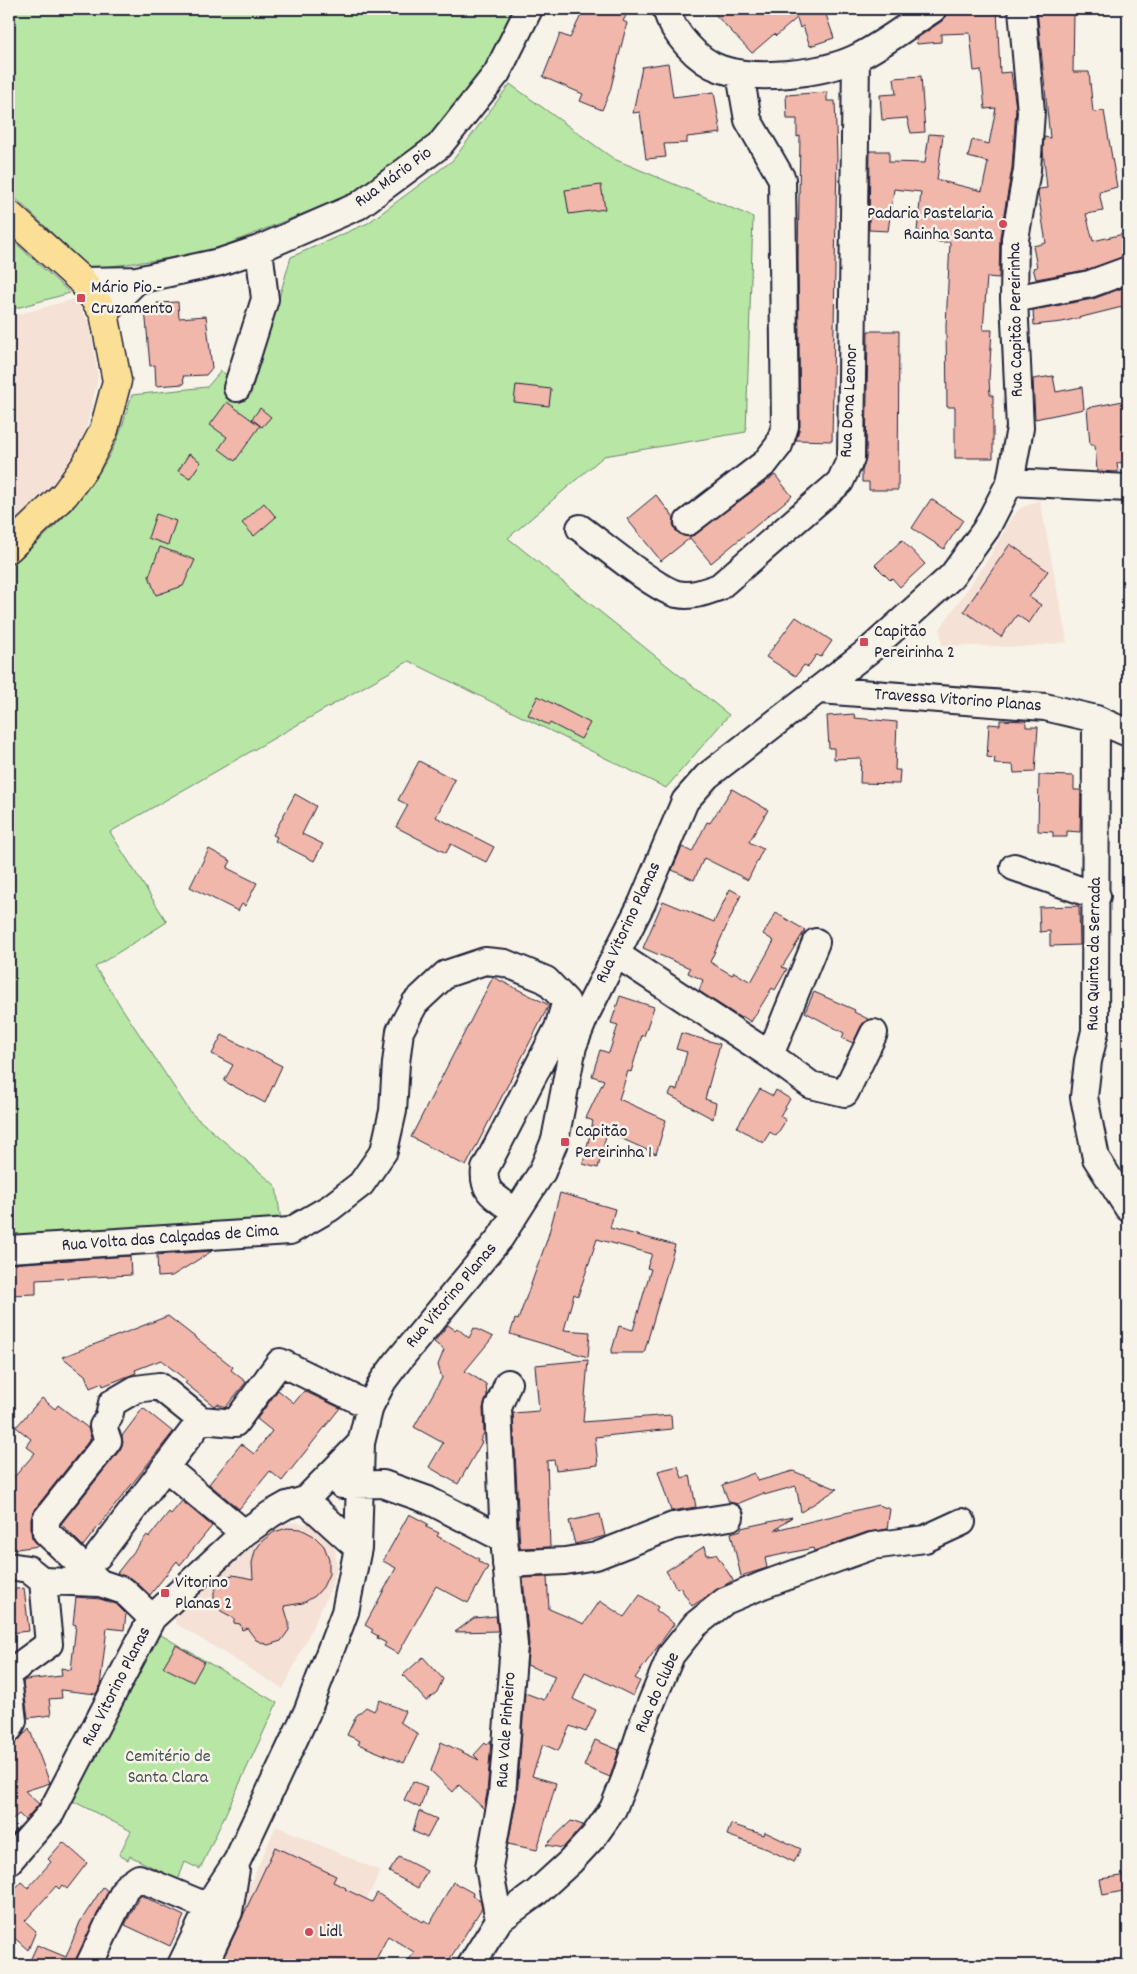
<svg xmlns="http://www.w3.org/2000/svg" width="1137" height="1974" font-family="Dekko,sans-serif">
  <rect width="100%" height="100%" fill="#f7f3e8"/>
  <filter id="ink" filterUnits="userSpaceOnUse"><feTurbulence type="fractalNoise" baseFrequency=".02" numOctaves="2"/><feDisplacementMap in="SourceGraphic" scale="10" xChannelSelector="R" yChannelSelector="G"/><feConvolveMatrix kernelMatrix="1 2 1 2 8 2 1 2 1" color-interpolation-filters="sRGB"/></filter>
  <g filter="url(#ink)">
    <path fill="#f5e1d6" d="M74,299L90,324L98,378L87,425L75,457L57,487L9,528V317Z
      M1040,500L1067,642L1021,647L942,645L940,629L990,556L1012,517L1021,508Z
      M295,1522L311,1525L325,1534L335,1550L337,1568L330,1590L283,1689L175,1623L174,1615L272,1529L279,1525Z
      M276,1826L380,1871L337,1965H214Z"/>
    <path fill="#b8e6a4" stroke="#6d8470" d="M9,9H515L486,66L430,136L351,194L216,249L164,259L90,269L9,192Z
      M510,84L614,159L753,217L746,432L604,456L508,538L729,715L666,788L409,661L110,832L167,922L95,967L191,1113L276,1186L281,1221L9,1239V567C54,530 96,490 119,435C124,423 127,408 132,395L207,387L221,371L251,393L291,257L368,223L453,160Z
      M9,237L70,293L9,310Z
      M161,1635L277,1703L200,1869L185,1862L178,1880L130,1856L128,1860L119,1855L131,1831L71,1800L153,1639Z"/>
    <path fill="#f1b7ab" stroke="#22223b" d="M584,9H620L628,12L623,21L627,23L610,91L602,110L580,101L583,94L543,77L560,34L570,38Z
      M710,9H824L834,38L810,46L803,26L800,28L797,18L776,36L774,34L752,53Z
      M948,9H997L1000,73L1011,72L1016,108L1012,168L1000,237L999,278L987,277L983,330H992L989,379L990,395H993V458H955V407H947L946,326L950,242H936V233L917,231L921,192L894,189L888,231L869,230L870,151H889V162L925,163L929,134L943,135L937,180L982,191L988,162L968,157L972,140L989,144L996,108L985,109L981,70L974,71L970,33L941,34V42L917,44L916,39L942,21Z
      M1037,10L1074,12L1073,72H1089L1093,112L1104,111L1117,187L1099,192L1103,211L1086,214L1093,241L1128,233V255L1086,270L1036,279L1033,268L1037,267L1033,246L1046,243L1038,193L1039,189L1047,188L1043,150L1044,137L1050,138Z
      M668,63L673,97L714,92L721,133L687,137V143L664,144L666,157L646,159L640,112L633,113L642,67Z
      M921,76L925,132L911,133L907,118L882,120L880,95L896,94L894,78Z
      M827,92V101H835L837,156L832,441L796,440L800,426L798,258L800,136L797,137V119H787L786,95Z
      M601,185L605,209L569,214L565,190Z
      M1128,286V298L1125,299L1126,306L1062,322L1034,325L1033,310L1093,299Z
      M178,302L179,318L206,316L212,368L206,375L183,376L184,384L156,386L155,365L150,366L145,308L157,307V303Z
      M868,331H899L898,490H869V482H862V471L866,458Z
      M1053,376L1056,392L1082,387L1084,409L1035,419L1033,379Z
      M516,385L551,389L549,406L514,402Z
      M1128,400V462L1117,463L1118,472L1097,471L1095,445H1090L1087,408Z
      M227,402L260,426L235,461L219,449L227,437L210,425Z
      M260,408L271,417L262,427L252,419Z
      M189,454L201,462L190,478L178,471Z
      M775,475L792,496L711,563L690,538L661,561L627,519L656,495L674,518L673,524L676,531L683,536L690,537Z
      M931,499L963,520L944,549L912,528Z
      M264,503L276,517L254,536L242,523Z
      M156,514L176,521L168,545L148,538Z
      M902,540L925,564L900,587L892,578L890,580L875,565Z
      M1010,544L1048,571L1029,597L1041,605L1029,623L1017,615L1001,637L964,611Z
      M160,547L195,560L183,586L156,595L149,576Z
      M796,617L832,641L821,657L816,655L808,667L804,665L796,676L766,657Z
      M538,696L590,723L581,739L550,723L549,725L528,715Z
      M854,714L855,718L897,722L895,770H900L899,784L860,783L861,758L834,759V748H829L827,716Z
      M1000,720L1026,721V727H1038L1035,772L1014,773L1013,765L994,764L995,758L987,757L989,724L1000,725Z
      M419,761L455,780L436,817L494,847L486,862L451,844L446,853L396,827L408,805L398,800Z
      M1039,775L1074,776V790H1081L1080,832L1067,831V837H1053V832L1038,831Z
      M732,789L768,810L749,842L763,849L748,880L704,858L694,880L672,870L682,847L692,852L707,822L710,823Z
      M295,794L316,806L302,834L323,844L314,861L275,841L277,837L273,835Z
      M209,849L231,861L227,868L257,883L245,906L242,904L238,911L190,887Z
      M730,889L741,895L710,962L732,975L734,972L751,982L774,941L763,934L776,913L805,930L782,967L787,969L775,990L772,988L751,1022L742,1016L741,1018L699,991L703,980L688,973L690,968L643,948L663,901L714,922Z
      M1079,906L1080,945L1050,946V931L1040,932L1039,907Z
      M493,977L549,1005L466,1166L411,1137Z
      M814,992L855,1010L854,1012L868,1019L861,1026L853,1043L842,1038L844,1033L805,1012Z
      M620,996L654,1007L644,1036L642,1035L631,1072L628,1071L619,1099L666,1120L656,1154L607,1132L598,1168L583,1164L593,1121L586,1118L604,1080L592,1076L600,1050L609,1053L618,1025L611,1023Z
      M681,1033L720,1044L705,1099L716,1103L713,1119L669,1095L672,1089L677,1090L687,1052L676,1049Z
      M222,1035L282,1066L265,1103L224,1081L233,1065L212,1054Z
      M760,1089L773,1096L776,1090L790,1099L780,1116L786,1120L776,1136L770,1132L763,1143L737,1127Z
      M560,1193L615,1209L610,1228L675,1245L644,1353H611L619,1326L633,1330L651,1269L647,1268L652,1254L597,1239L578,1296L574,1294L564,1330L590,1332L588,1357L510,1334L515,1319L518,1320L547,1240Z
      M212,1251L172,1276L158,1277L157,1255Z
      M130,1256L131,1275L36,1280V1294L9,1295V1264Z
      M168,1316L233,1367L231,1370L246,1382L226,1407L217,1404L214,1406L185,1383L187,1381L161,1360L135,1370L136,1373L103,1386L102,1383L90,1388L85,1375L62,1357Z
      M448,1325L455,1330L457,1328L469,1338L474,1328L493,1337L465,1371L486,1384L487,1396L483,1408L484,1433L480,1441L482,1442L458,1484L429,1467L443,1443L414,1427L442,1378L438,1365L444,1350L434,1342Z
      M588,1360L583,1422L671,1415L672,1429L595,1437L598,1465L556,1470L554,1460L547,1461L550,1547L520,1548L513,1413L539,1411L535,1365Z
      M278,1390L294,1403L304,1391L340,1408L282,1481L270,1471L239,1509L209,1484L241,1444L254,1454L272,1431L257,1419Z
      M42,1398L55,1409L58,1405L88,1428L91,1438L34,1510L31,1519V1532L32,1538L39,1546L9,1550V1483L35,1453L26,1446L31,1439L16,1427Z
      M143,1408L173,1432L83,1546L61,1524L120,1450L123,1443L122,1436Z
      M678,1466L682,1478L690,1475L696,1507L671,1511L658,1471Z
      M793,1471L837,1489L801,1512L796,1486L764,1495V1493L737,1504L729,1502L722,1485L754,1473L758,1481Z
      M182,1501L212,1526L180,1565L177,1561L150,1595L134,1580L117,1573L147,1535L149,1537L169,1512L171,1514Z
      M878,1505L890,1509L887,1529L867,1532L814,1551L813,1548L765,1558L767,1568L741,1576L731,1533L741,1530V1528L792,1517L775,1530Z
      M409,1514L428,1524L426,1527L439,1533L437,1536L479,1559L478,1561L488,1567L468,1603L436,1586L398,1654L384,1646L386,1643L377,1638L378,1636L371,1632L373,1630L365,1625L396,1568L383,1561Z
      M600,1514L605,1536L575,1544L569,1521Z
      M287,1528L301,1529L314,1536L324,1546L329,1559V1574L323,1587L315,1596L303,1603L284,1606L289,1623V1630L281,1641L268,1645L256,1640L247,1628L242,1630L240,1624L234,1623V1618L221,1611L214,1599V1592L220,1580L226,1577L233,1575L253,1579L252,1563L255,1551L262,1541L274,1532Z
      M705,1546L707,1555L716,1554L733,1580L692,1606L680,1587L677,1589L666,1571Z
      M547,1577L549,1609L575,1620L584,1624L600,1601L624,1617L640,1595L658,1607L656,1610L674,1624L635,1678L640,1681L633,1696L585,1672L573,1699L596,1710L586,1732L570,1726L558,1751L543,1744L532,1776L556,1783L537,1850L508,1844L517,1796L525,1693L544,1700L555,1676L527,1665L529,1644L523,1578Z
      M24,1588L29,1631L9,1633V1590Z
      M76,1597L100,1599L116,1604L126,1614L124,1630L107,1628L100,1686L96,1694L61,1690L62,1698L49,1699L51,1715L28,1718L23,1683L25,1680L62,1676L61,1668L71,1670L76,1625L73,1624Z
      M496,1616L498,1631L455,1632L474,1618Z
      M176,1645L204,1662L193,1682L163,1667Z
      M423,1657L443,1679L437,1692L426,1701L403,1675Z
      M380,1700L405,1711L400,1722L418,1734L404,1763L358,1744L360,1741L347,1735L356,1716L366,1707L374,1711Z
      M29,1728L50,1783L25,1791L39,1804L25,1820L19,1814L9,1822V1744L18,1741Z
      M491,1740L487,1793L484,1809L459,1785L453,1792L431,1771L441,1742L479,1760L474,1755L485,1743L487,1745Z
      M595,1740L619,1750L610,1777L584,1766Z
      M413,1781L427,1787L420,1808L404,1800Z
      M419,1811L437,1819L427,1838L413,1831Z
      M571,1821L583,1825L563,1848L546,1845Z
      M731,1824L764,1835L765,1832L801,1849L794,1862L767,1849L727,1835Z
      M63,1842L87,1863L67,1889L62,1885L59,1889L56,1886L25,1921L36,1931L28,1950L9,1933V1896L21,1882L28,1888L51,1862L48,1859Z
      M275,1847L336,1876L333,1882L346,1888L345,1889L372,1902L377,1893L423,1922L424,1920L430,1924L453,1882L473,1893L472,1896L480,1900L482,1908L446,1965H406L414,1952L388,1936L373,1965H220Z
      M399,1857L427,1871L418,1888L389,1872Z
      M1128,1875V1890L1103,1895L1100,1879Z
      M103,1887L108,1891L74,1965H28L37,1945L66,1957L80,1922Z
      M140,1895L184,1916L170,1946L125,1925Z"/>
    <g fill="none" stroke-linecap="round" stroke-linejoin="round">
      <g stroke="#22223b" stroke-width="30">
        <path id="minor" d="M666,9C673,33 697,61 721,69C756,81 822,74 856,58C883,45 908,25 933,9
          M82,281L137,280L220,262L259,249L358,206L439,146L497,73L529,9
          M1014,299L1090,284L1128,270
          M104,313L137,280
          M237,388L265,299L259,249
          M1010,482L1128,488
          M688,522L765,463L779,445L785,426L782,179L748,120L740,74
          M580,528C601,543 655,589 677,594C692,597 705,592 719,587L840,482L851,458L856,58
          M820,690L1045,707L1096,719L1128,733
          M1096,719L1095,1031L1088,1061L1084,1097L1096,1158L1128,1208
          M1014,867L1097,896
          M616,954L770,1055L811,1085L845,1093L874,1033
          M770,1055L816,942
          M9,1249L290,1231L330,1208L361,1184L384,1151L393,1111L396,1063L400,1031L415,1003L446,974L485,961L505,963L546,980L566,1001L558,1028L485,1169C482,1194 498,1198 516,1212
          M201,1420L235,1423L280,1362L370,1406
          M165,1467L244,1533
          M342,1485L383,1484L428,1500L504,1539
          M305,1500L358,1548
          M98,1556L201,1420
          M506,1564L565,1561L596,1556L673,1526L730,1517
          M9,1566L28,1569L43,1581L100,1583L124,1591L152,1618
          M100,1583L46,1532V1519L108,1441L103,1426L109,1417L112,1403L136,1389L159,1386L201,1420
          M9,1673L49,1644L43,1581
          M9,1687L13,1721L9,1729
          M9,1861L51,1813L152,1618L244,1533L271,1514L287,1505L305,1500L361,1443
          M499,1920L489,1867L502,1795L514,1645L504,1539L498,1408L508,1383
          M89,1965L126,1887L139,1878L209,1907
          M181,1965L216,1893L237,1861L307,1712L345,1612L358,1548L361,1443L370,1406L383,1381L398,1361L500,1238L542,1172L555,1140L573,1046L586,1014L642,903L685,801L707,776L872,648L952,576L986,529L1010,482L1020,428L1014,299L1015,239L1027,170L1031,112L1022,9
          M204,1965L229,1912L236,1869
          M471,1965L499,1920L536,1893L570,1862L594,1836L613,1809L625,1779L645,1718L671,1655L695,1625L725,1601L763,1585L872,1546L925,1539L962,1522"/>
      </g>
      <g stroke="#22223b" stroke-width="31">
        <path id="major" d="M9,215L82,281L104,313L117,381L104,430L86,465L65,494L9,548"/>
      </g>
      <use href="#minor" stroke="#f7f3e8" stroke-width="26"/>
      <use href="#major" stroke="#fbdf96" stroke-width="28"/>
    </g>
  </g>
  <g fill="#d1495b" stroke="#f7f3e8" stroke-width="2">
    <circle cx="1003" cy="224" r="5"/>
    <rect x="76" y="293" width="10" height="10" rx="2.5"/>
    <rect x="859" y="637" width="10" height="10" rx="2.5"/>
    <rect x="560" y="1137" width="10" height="10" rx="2.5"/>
    <rect x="160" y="1588" width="10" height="10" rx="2.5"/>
    <circle cx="309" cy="1932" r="5"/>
  </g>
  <g text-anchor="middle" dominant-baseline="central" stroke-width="5" stroke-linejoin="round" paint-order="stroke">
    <g font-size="18" fill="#22223b" stroke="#f7f3e8">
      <text transform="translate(394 178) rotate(-36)">Rua Mário Pio</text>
      <text transform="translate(1017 320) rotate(-91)">Rua Capitão Pereirinha</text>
      <text transform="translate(850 401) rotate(-87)">Rua Dona Leonor</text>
      <text transform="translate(958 701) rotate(4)">Travessa Vitorino Planas</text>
      <text transform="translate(629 923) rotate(-65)">Rua Vitorino Planas</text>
      <text transform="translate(1095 954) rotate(-89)">Rua Quinta da Serrada</text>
      <text transform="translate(170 1239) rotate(-4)">Rua Volta das Calçadas de Cima</text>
      <text transform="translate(452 1296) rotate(-50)">Rua Vitorino Planas</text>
      <text transform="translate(117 1687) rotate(-63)">Rua Vitorino Planas</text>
      <text transform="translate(658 1693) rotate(-66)">Rua do Clube</text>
      <text transform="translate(507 1730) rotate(-86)">Rua Vale Pinheiro</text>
    </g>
    <g font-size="18" fill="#22223b" stroke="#f7f3e8" text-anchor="start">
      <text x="993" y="214" text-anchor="end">Padaria Pastelaria<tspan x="993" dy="21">Rainha Santa</tspan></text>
      <text x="91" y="288">Mário Pio -<tspan x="91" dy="21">Cruzamento</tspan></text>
      <text x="874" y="632">Capitão<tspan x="874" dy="21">Pereirinha 2</tspan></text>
      <text x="575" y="1132">Capitão<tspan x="575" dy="21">Pereirinha 1</tspan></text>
      <text x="175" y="1583">Vitorino<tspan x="175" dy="21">Planas 2</tspan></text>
      <text x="319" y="1932">Lidl</text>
    </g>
    <g font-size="18" fill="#485355" stroke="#f7f3e8">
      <text x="168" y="1757">Cemitério de<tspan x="168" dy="21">Santa Clara</tspan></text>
    </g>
  </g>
  <rect width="1137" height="1974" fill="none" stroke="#f7f3e8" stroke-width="30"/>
  <rect x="15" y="15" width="1107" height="1944" fill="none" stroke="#22223b" stroke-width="2" filter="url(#ink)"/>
</svg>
